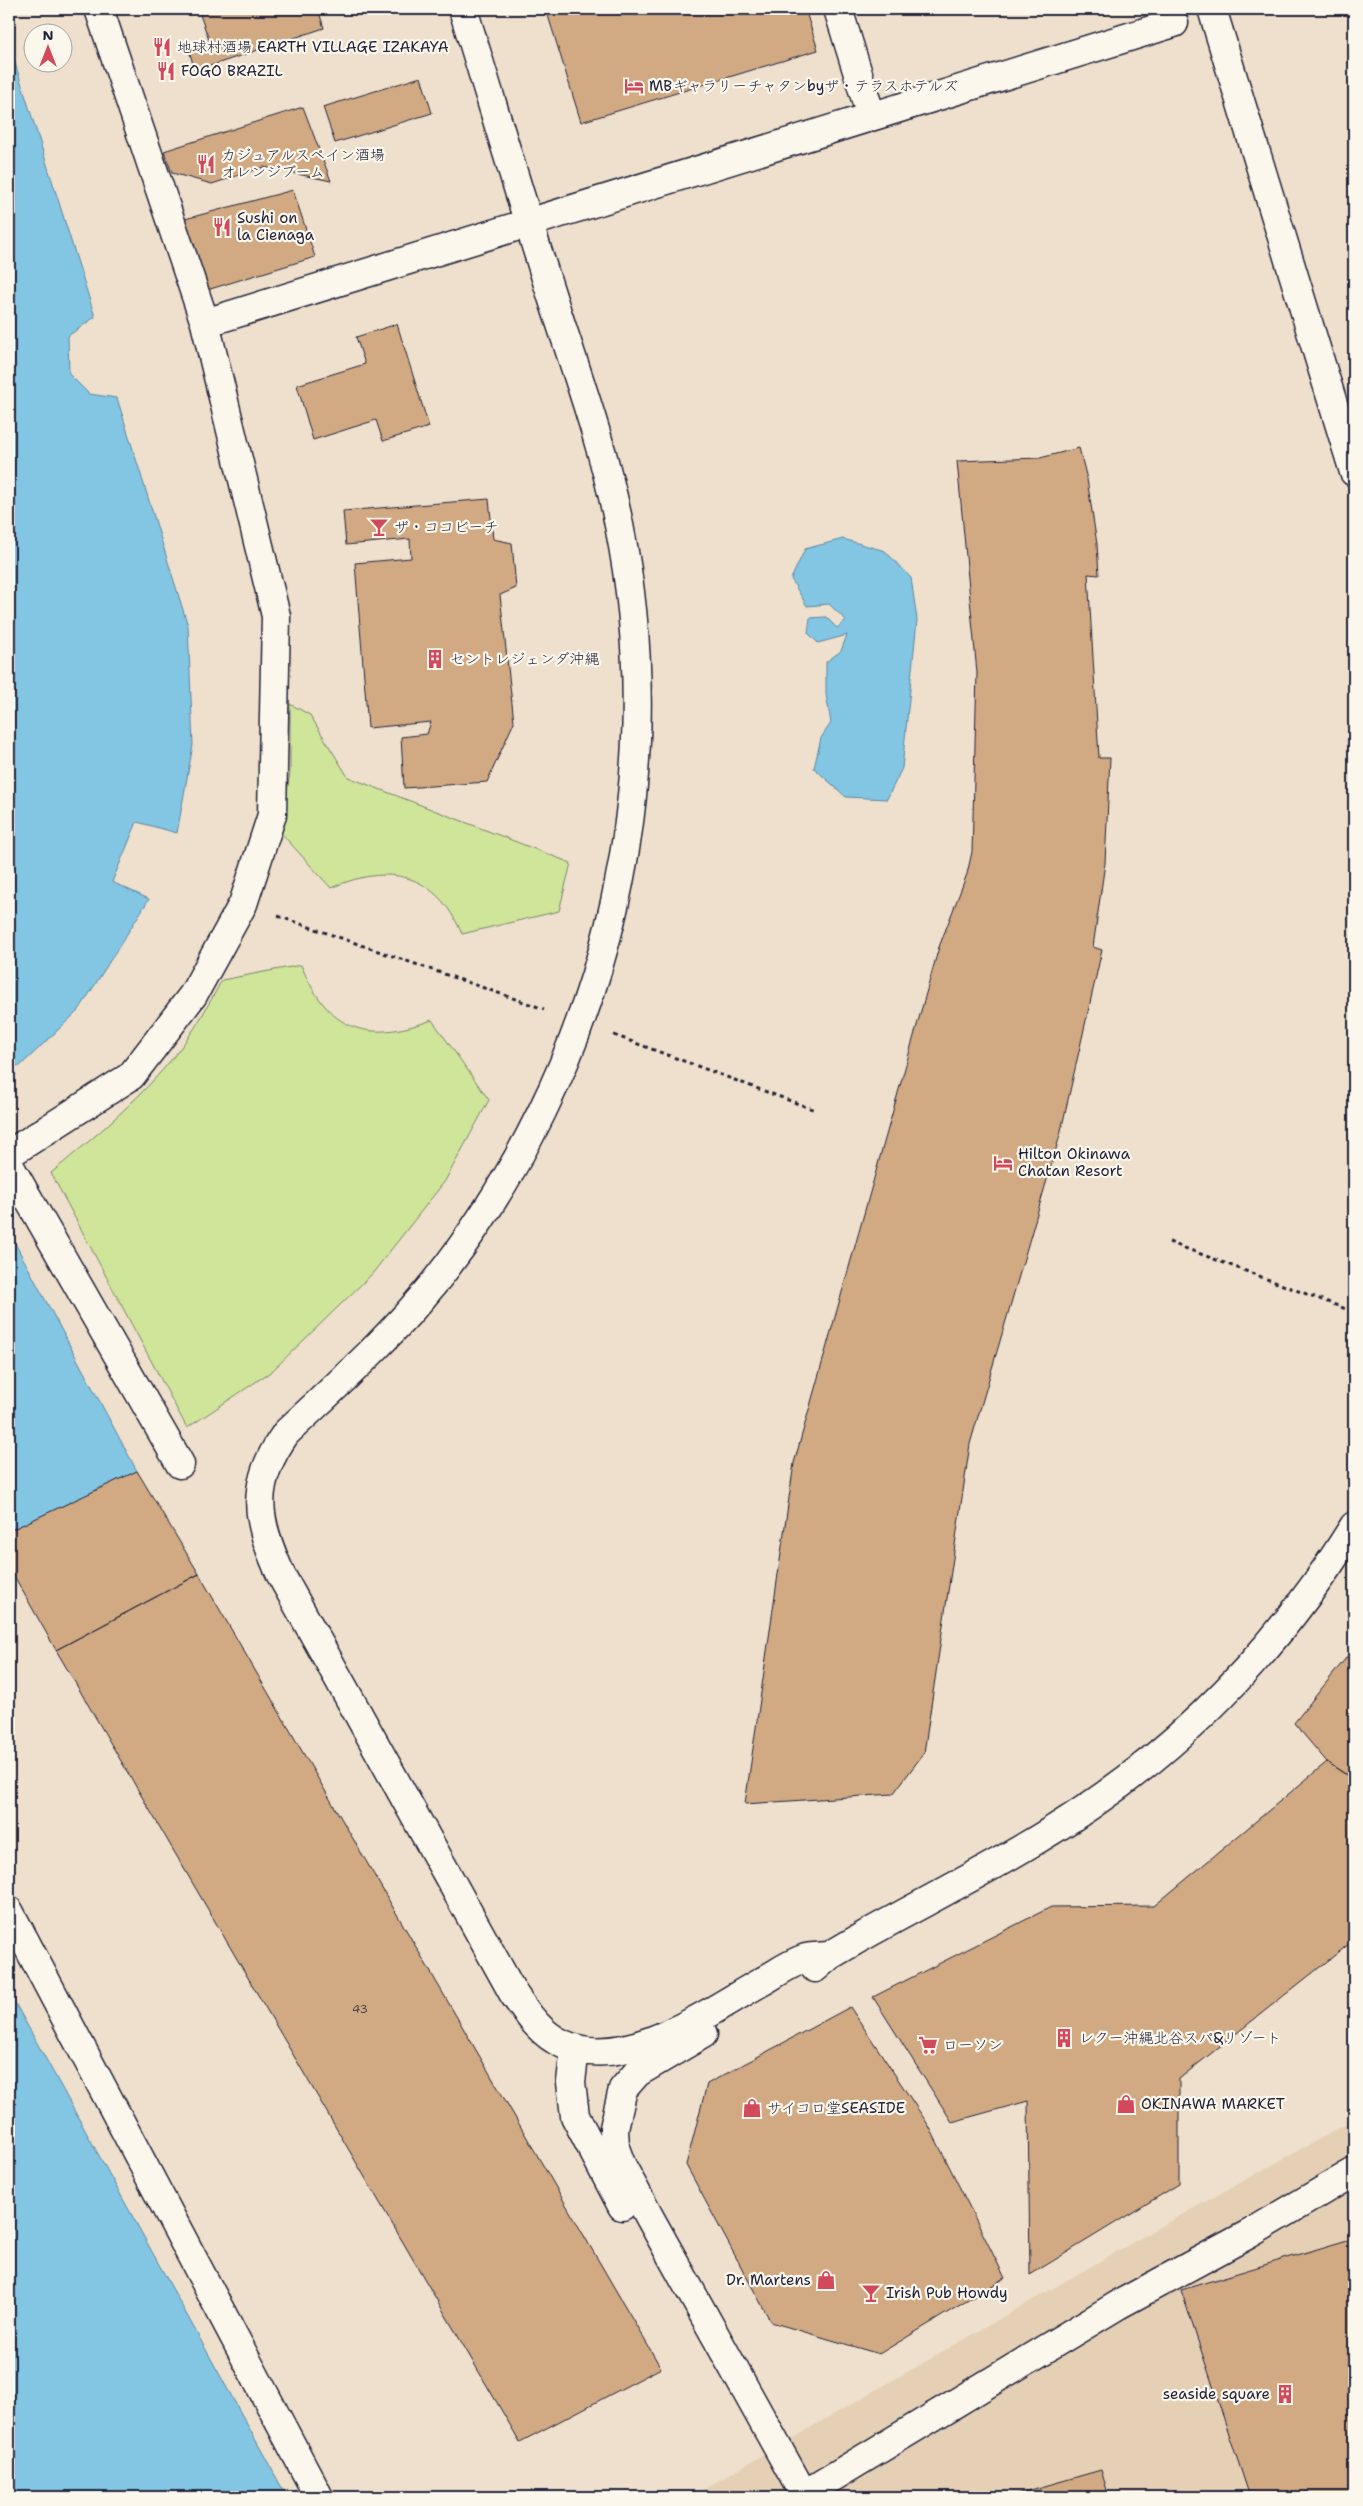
<svg xmlns="http://www.w3.org/2000/svg" width="1363" height="2506" font-family="'Shantell Sans','Klee One',sans-serif">
  <rect width="100%" height="100%" fill="#eee0cc"/>
  <filter id="ink" filterUnits="userSpaceOnUse"><feTurbulence type="fractalNoise" baseFrequency=".02" numOctaves="2"/><feDisplacementMap in="SourceGraphic" scale="10" xChannelSelector="R" yChannelSelector="G"/><feConvolveMatrix kernelMatrix="1 2 1 2 8 2 1 2 1" color-interpolation-filters="sRGB"/></filter>
  <g filter="url(#ink)">
    <path fill="#e5d0b6" d="M1354,2120V2497H690L1163,2225Z"/>
    <path fill="#cfe59a" stroke="#78846a" d="M290,704L310,715L348,777L571,863L559,911L462,934C436,872 388,863 331,888L281,833L290,772Z
      M301,965C329,1031 365,1044 432,1020L489,1100L445,1181L372,1274L272,1371L187,1428L51,1173C103,1130 156,1086 194,1029C204,1013 213,996 222,980Z"/>
    <path fill="#83c6e4" stroke="#5c84a0" d="M9,44L95,317L68,336L69,374L89,394L117,398L188,626L193,745L177,833L137,822L112,882L149,899L79,1010L19,1067L9,1060Z
      M843,539L885,551L911,578L917,620L902,768L887,799L846,797L814,768L821,738L831,723L826,694V662L841,651L847,635L818,643L808,633L810,618L826,617L837,628L846,620L829,604L807,606L791,579L805,549Z
      M9,1232L137,1471L9,1531Z
      M9,1992L287,2497H9Z"/>
    <path fill="#d1aa83" stroke="#22223b" d="M198,9H318L324,28L195,71L189,50L210,43Z
      M546,9H805L818,50L581,122Z
      M421,77L432,113L335,143L323,107Z
      M303,107L331,181L264,167L212,184L172,173L164,151Z
      M293,190L315,257L207,290L185,219Z
      M397,324L429,427L383,441L376,420L313,440L297,385L365,364L356,337Z
      M1079,448L1087,479L1097,544L1099,575L1088,574L1099,758H1110L1105,863L1093,947L1102,950L1060,1135L970,1444L924,1753L893,1794L745,1804L794,1463L939,947L967,874L972,852L977,673L957,461L1040,458Z
      M489,499L493,539L512,543L516,588L500,595L514,722L487,782L404,788L401,737L427,734L431,722L368,728L355,563L411,558L410,539L346,545L343,511Z
      M137,1471L199,1574L56,1650L9,1567V1531Z
      M199,1574L661,2368L520,2442L56,1650Z
      M1354,1648V1780L1327,1762L1294,1723Z
      M1327,1762L1354,1780V1940L1179,2079V2184L1030,2275L1028,2101L952,2122L873,1997L1051,1907L1154,1906Z
      M850,2007L929,2126L1005,2278L879,2354L771,2322L686,2165L707,2084Z
      M1354,2238V2497H1250L1181,2290Z
      M1101,2470L1109,2497H1006Z"/>
    <g fill="none" stroke-linecap="round" stroke-linejoin="round">
      <g stroke="#22223b" stroke-width="31">
        <path id="street" d="M463,9C493,106 522,203 553,300C577,374 604,448 619,525C673,790 602,1072 434,1283C390,1338 338,1384 286,1433C249,1485 256,1520 281,1575L513,1993C526,2012 541,2035 563,2044C626,2073 709,2011 763,1981C775,1974 789,1964 803,1959C811,1956 821,1957 829,1956
          M838,9L871,116
          M1212,9L1354,472
          M205,323L1174,23
          M9,1154L131,1076L193,995L243,904L272,815L276,616L205,323L99,9
          M9,1165L180,1464
          M9,1911L319,2497
          M815,1968L829,1956L858,1939C936,1895 1017,1856 1091,1805C1198,1732 1286,1636 1354,1526
          M703,2034L637,2073L623,2089L614,2128L615,2148L621,2164L650,2218L804,2495
          M575,2048L571,2082L575,2116L622,2206
          M800,2497L1118,2305L1249,2234L1354,2172"/>
      </g>
      <path stroke="#22223b" stroke-width="3" stroke-dasharray="4 4" stroke-linecap="butt" d="M278,916L544,1009
        M614,1035L815,1110
        M1169,1242L1354,1312"/>
      <use href="#street" stroke="#fbf7ec" stroke-width="28"/>
    </g>
  </g>
  <defs>
    <g id="restaurant-bare" transform="scale(1.5)"><path d="M-5-6h1v4h1v-4h1v4h1v-4h1v5L-1.5 .5V6h-2V.5L-5-1ZM5-6V6H3V1.5H1.5Q1.5-4 5-6Z" fill="#d1495b" stroke="#fbf7ec" stroke-width="2.5" paint-order="stroke"/></g>
    <g id="hotel-bare" transform="scale(1.5)"><path d="M-6-4.5h1.5V1H6V5H4.5V3h-9V5H-6ZM-4 0a1.8 1.8 0 1 1 3.6 0ZM.5 0V-2.5h3Q6-2.5 6 0Z" fill="#d1495b" stroke="#fbf7ec" stroke-width="2.5" paint-order="stroke"/></g>
    <g id="bar-bare" transform="scale(1.5)"><path d="M-6-5H6L.8 .8V4.5H3.5V6h-7V4.5H-.8V.8Z" fill="#d1495b" stroke="#fbf7ec" stroke-width="2.5" paint-order="stroke"/></g>
    <g id="building-bare" transform="scale(1.5)"><path d="M-4-6H4V6H1V3H-1V6H-4ZM-2.5-4.3h1.7v1.8h-1.7ZM.8-4.3h1.7v1.8H.8ZM-2.5-1h1.7V.8h-1.7ZM.8-1h1.7V.8H.8Z" fill="#d1495b" stroke="#fbf7ec" stroke-width="2.5" paint-order="stroke"/></g>
    <g id="supermarket-bare" transform="scale(1.5)"><path d="M-6-5.5h2.5l.6 2H6L4.5 2H-2.5L-4.4-4H-6ZM-1.5 3.2a1.3 1.3 0 1 0 .1 0ZM3 3.2a1.3 1.3 0 1 0 .1 0Z" fill="#d1495b" stroke="#fbf7ec" stroke-width="2.5" paint-order="stroke"/></g>
    <g id="shop-bare" transform="scale(1.5)"><path d="M-5-2.5h2.3a2.7 3.5 0 0 1 5.4 0H5L5.5 6h-11ZM-1.5-2.5h3a1.5 2.3 0 0 0-3 0Z" fill="#d1495b" stroke="#fbf7ec" stroke-width="2.5" paint-order="stroke"/></g>
  </defs>
  <g fill-rule="evenodd">
    <use href="#restaurant-bare" x="162" y="47"/>
    <use href="#restaurant-bare" x="166" y="71"/>
    <use href="#hotel-bare" x="634" y="86"/>
    <use href="#restaurant-bare" x="206" y="164"/>
    <use href="#restaurant-bare" x="222" y="227"/>
    <use href="#bar-bare" x="379" y="527"/>
    <use href="#building-bare" x="435" y="659"/>
    <use href="#hotel-bare" x="1003" y="1163"/>
    <use href="#building-bare" x="1064" y="2038"/>
    <use href="#supermarket-bare" x="928" y="2045"/>
    <use href="#shop-bare" x="1126" y="2104"/>
    <use href="#shop-bare" x="752" y="2108"/>
    <use href="#shop-bare" x="826" y="2280"/>
    <use href="#bar-bare" x="871" y="2293"/>
    <use href="#building-bare" x="1285" y="2394"/>
  </g>
  <g text-anchor="middle" dominant-baseline="central" stroke-width="4.5" stroke-linejoin="round" paint-order="stroke">
    <g font-size="12" fill="#4e444d">
      <text x="360" y="2009">43</text>
    </g>
    <g font-size="15" fill="#22223b" stroke="#fbf7ec" text-anchor="start">
      <text x="177" y="47">地球村酒場 EARTH VILLAGE IZAKAYA</text>
      <text x="181" y="71">FOGO BRAZIL</text>
      <text x="649" y="86">MBギャラリーチャタンbyザ・テラスホテルズ</text>
      <text x="221" y="155">カジュアルスペイン酒場<tspan x="221" dy="17">オレンジブーム</tspan></text>
      <text x="237" y="218">Sushi on<tspan x="237" dy="17">la Cienaga</tspan></text>
      <text x="394" y="527">ザ・ココビーチ</text>
      <text x="450" y="659">セントレジェンダ沖縄</text>
      <text x="1018" y="1154">Hilton Okinawa<tspan x="1018" dy="17">Chatan Resort</tspan></text>
      <text x="1079" y="2038">レクー沖縄北谷スパ&amp;リゾート</text>
      <text x="943" y="2045">ローソン</text>
      <text x="1141" y="2104">OKINAWA MARKET</text>
      <text x="767" y="2108">サイコロ堂SEASIDE</text>
      <text x="811" y="2280" text-anchor="end">Dr. Martens</text>
      <text x="886" y="2293">Irish Pub Howdy</text>
      <text x="1270" y="2394" text-anchor="end">seaside square</text>
    </g>
  </g>
  <rect width="1363" height="2506" fill="none" stroke="#fbf7ec" stroke-width="30"/>
  <rect x="15" y="15" width="1333" height="2476" fill="none" stroke="#22223b" stroke-width="2" filter="url(#ink)"/>
  <g transform="translate(48 48)"><circle r="24" fill="#fbf7ec" stroke="#a4a2a5"/>
  <path d="M0-4L9 19L0 12L-9 19Z" fill="#d1495b"/>
  <text y="-8" font-size="14" font-weight="bold" text-anchor="middle" fill="#22223b">N</text>
  </g>
</svg>
